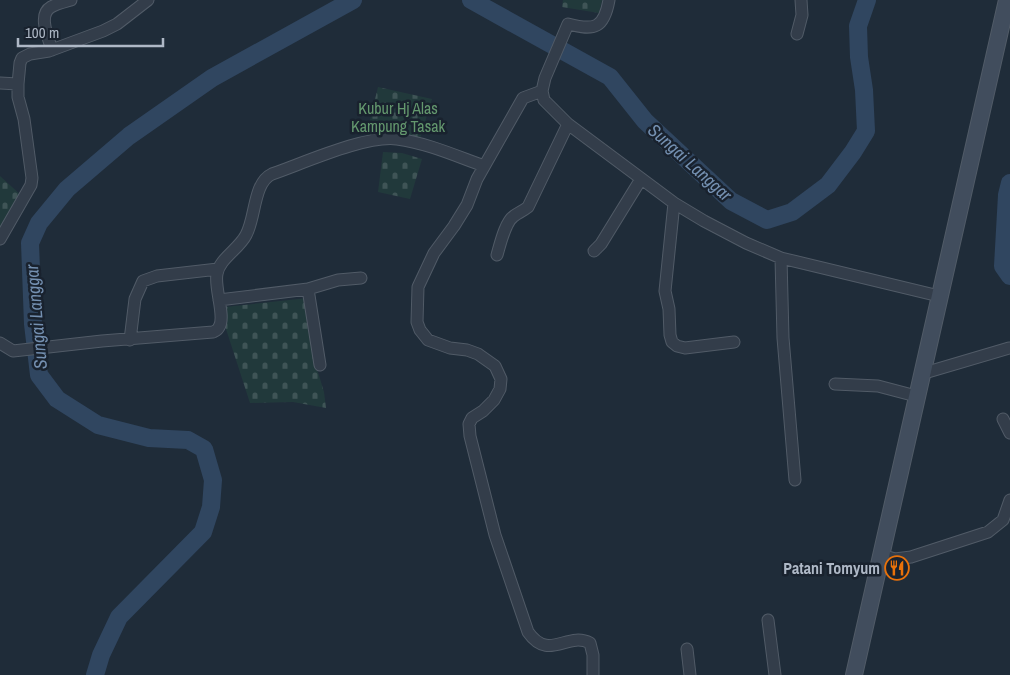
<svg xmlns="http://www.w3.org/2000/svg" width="1010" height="675" font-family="'Archivo Narrow',sans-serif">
  <defs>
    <pattern id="cemetery-stones" width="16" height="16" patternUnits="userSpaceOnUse" patternTransform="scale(1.25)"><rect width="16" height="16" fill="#21393b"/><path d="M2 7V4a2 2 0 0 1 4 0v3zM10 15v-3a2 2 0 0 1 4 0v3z" fill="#3f5456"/></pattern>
  </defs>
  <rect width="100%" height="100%" fill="#1f2c39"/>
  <path fill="url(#cemetery-stones)" d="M563,0H602L599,13L562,7Z
    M378,87L432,99L418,145L365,140Z
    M383,152L402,153L422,159L410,199L378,192Z
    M0,176L23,197L0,232Z
    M308,298L314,359L324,392L326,408L293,402L250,403L226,329L223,312L225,307Z"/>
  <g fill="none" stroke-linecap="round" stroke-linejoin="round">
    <path stroke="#304660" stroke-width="18" d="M471,0L610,77L645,121L731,201L767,220L792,212L828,185L853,152L866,131L864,90L859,57L858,26L867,0
      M1010,183L1007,195L1003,266L1010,276
      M95,675L101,655L119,617L203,532L211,507L213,480L204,449L188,440L149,438L98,425L57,399L39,375L33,324L30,243L39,223L67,189L129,136L212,78L353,0"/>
    <g stroke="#515b67" stroke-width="13">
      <path id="minor" d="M609,0C604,28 595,31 568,24L545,78L542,91L544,100L568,124L674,203L704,221L746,243L781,258L939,296
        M797,34L802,15L801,0
        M52,50C49,39 37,15 51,7C56,4 64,2 71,0
        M0,83L18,84V97L24,119L32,178L31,185L0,239
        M18,84L20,63L22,58L30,54L49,51L103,31L117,24L148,0
        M542,91L523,98L477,179L467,205L454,226L434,253L418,287L417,322L420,330L428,340L450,348L467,350L478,354L495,366L501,379L500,389L494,400L483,411L472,418L469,424L470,436L495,535L528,632C549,662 567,631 590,643L593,655V675
        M674,203L665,291L669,309L670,335L672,342L677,346L685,348L734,342
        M594,251L601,244L641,179
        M497,255C500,245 505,222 514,216C518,213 523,211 528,207L568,124
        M781,258L783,338L795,480
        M308,289L320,365
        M219,300L308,289L338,280L361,278
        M130,340L135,299L143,281L157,276L218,269
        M0,343L13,351L22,350L102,341L213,332C215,331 218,330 219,327C226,317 214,288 217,274C219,259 239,249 246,235C256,217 253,183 272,174C304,163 365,135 397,139C427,143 456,156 484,166
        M921,374L1009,348
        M835,384L878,386L916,396
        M1003,419L1010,433
        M881,555L895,559L911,557L988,532L1003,520L1010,500
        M768,620L775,675
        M687,649L690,675"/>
    </g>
    <g stroke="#515b67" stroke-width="18">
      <path id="secondary" d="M854,675L1007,0"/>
    </g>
    <use href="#minor" stroke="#333d4a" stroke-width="11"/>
    <use href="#secondary" stroke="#414d5d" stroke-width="16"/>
  </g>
  <defs>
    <g id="restaurant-ring" transform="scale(1.25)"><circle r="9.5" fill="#19222e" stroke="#e8710a" stroke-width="1.5"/><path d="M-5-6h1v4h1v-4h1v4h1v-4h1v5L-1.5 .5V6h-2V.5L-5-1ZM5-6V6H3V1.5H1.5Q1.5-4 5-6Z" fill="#e8710a"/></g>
  </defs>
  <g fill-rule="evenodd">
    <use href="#restaurant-ring" x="897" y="568"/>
  </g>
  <g text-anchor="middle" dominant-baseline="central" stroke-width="5" stroke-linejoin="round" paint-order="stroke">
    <g font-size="16" fill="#64986e" stroke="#19222e">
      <text x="398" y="108">Kubur Hj Alas<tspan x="398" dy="18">Kampung Tasak</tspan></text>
    </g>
    <g font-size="16" font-weight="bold" fill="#aeb8c6" stroke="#19222e" text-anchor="end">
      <text x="880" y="568">Patani Tomyum</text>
    </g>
    <g font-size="18" font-style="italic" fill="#7490b1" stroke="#19222e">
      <text transform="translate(690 162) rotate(42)">Sungai Langgar</text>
      <text transform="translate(36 317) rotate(-95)">Sungai Langgar</text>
    </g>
  </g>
  <path d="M18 38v8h145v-8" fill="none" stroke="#aeb8c6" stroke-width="2.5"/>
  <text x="25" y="38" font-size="15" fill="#aeb8c6" stroke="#19222e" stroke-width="4" paint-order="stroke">100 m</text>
</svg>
